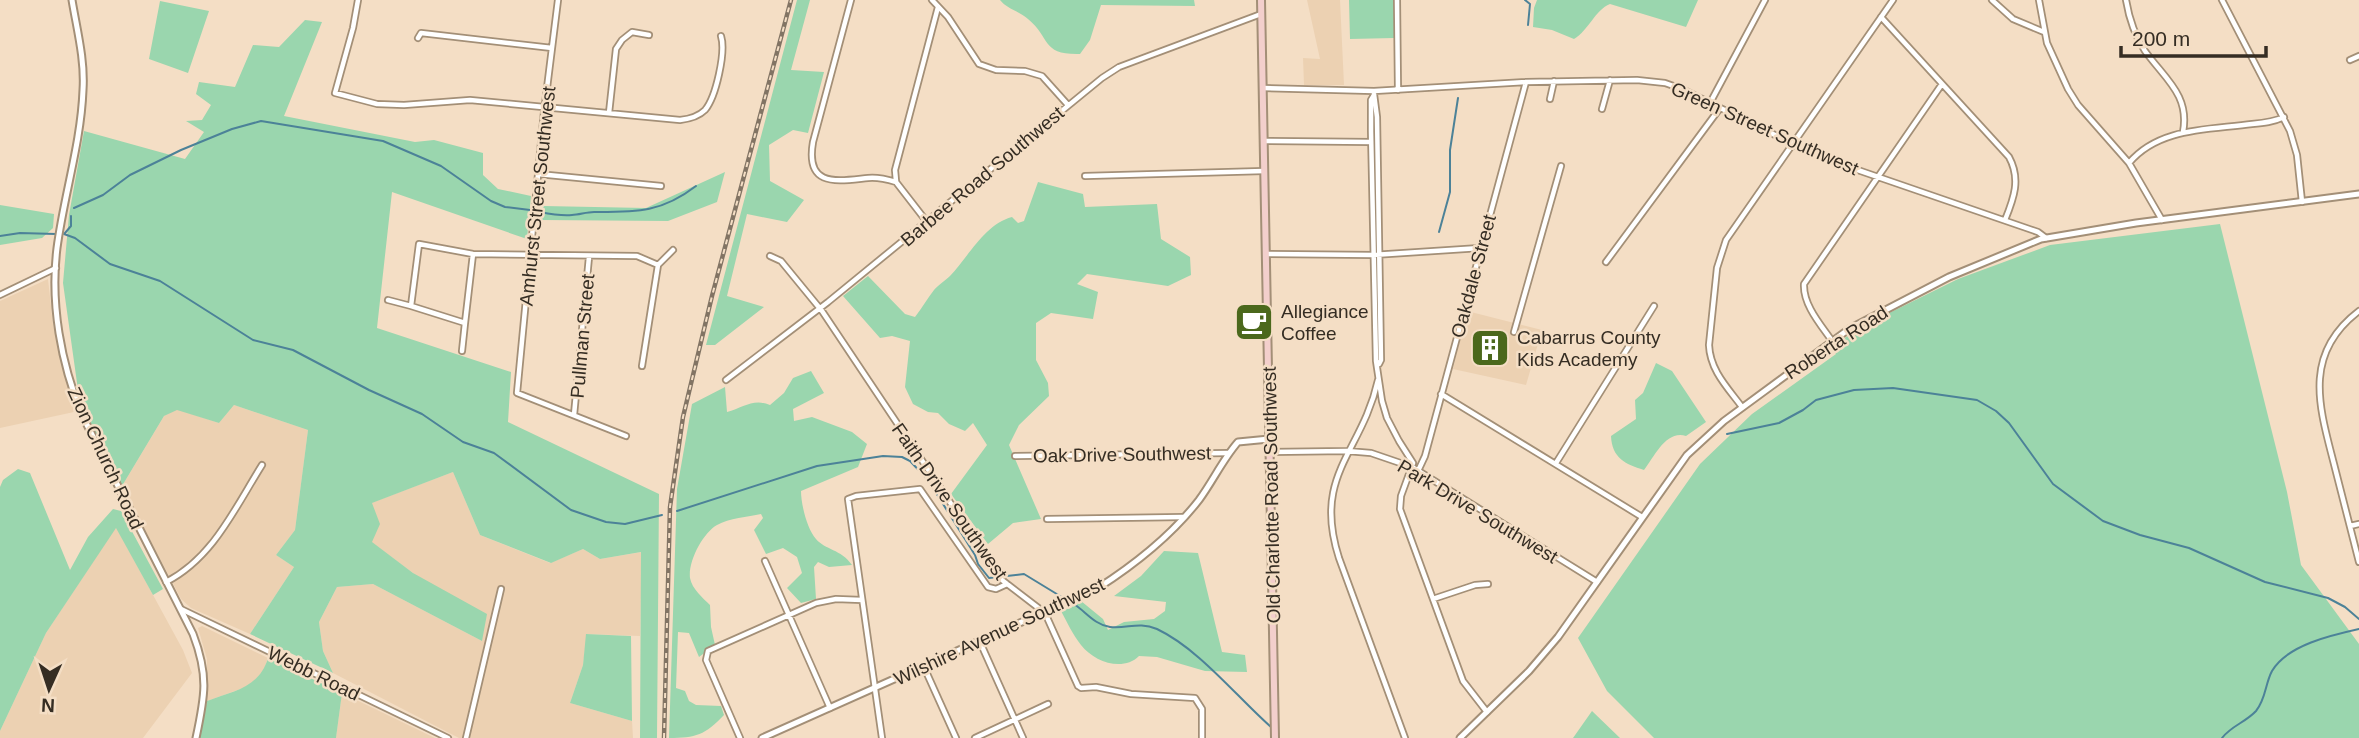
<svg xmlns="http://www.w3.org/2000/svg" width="2359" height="738" viewBox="0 0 2359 738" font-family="Arial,sans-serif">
<rect width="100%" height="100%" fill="#f4dec5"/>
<path fill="#ecd1b2" d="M1307 0H1340L1344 85H1304L1303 58 1320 59Z
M48 279 53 325 74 412 0 428V301Z
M1467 311 1542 330 1526 385 1453 369Z
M234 405 308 430 295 530 276 555 294 567 250 634 191 608 181 599 122 486 164 416 177 409 219 423Z
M453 472 480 535 550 563 583 549 600 559 642 552 640 636 587 634 583 665 570 703 632 721 633 738H459L333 673 323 651 319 622 337 587 373 584 482 641 413 573 371 542V503Z
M116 527 183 650 192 673 143 738H0V731L46 633Z
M202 626 268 658 263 672 249 686 207 701V659L198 628Z
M342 693 435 738H336Z"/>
<path fill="#9ad6ae" d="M797 0H810L791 70 824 72 808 133 793 130 769 145 770 181 804 200 787 222 747 214 727 296 764 307 715 345H706Z
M1000 0H1194L1195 6 1101 5 1090 40 1080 54C1041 55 1051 38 1028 19 1019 11 1007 9 1000 0Z
M1349 0H1394V38L1350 39Z
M1537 0H1698L1686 27 1610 4C1595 10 1589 30 1574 39L1552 30 1533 27 1534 8Z
M160 1 209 11 188 73 149 59Z
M305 20 322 22 284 116 415 142 434 140 483 153V175L498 189 531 196 527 239 392 192 377 328 511 372 508 422 659 494 657 738H640L641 552 600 559 583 549 551 563 480 535 453 472 372 503 380 524 372 542 413 573 487 614 482 641 373 584 337 587 319 622 323 651 333 673 250 634 294 567 276 555 295 530 308 430 234 405 219 423 177 410 164 416 122 486 90 422 78 390 63 283 69 215 84 131 185 159 204 132 186 121 202 120 211 105 196 94 199 82 235 87 253 45 279 47Z
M725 172 717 202 668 221 541 220 543 206 646 208Z
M1038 182 1083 194 1085 207 1157 204 1161 239 1190 257 1191 275 1168 286 1087 274 1077 284 1098 292 1093 319 1051 313 1036 323V360L1048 383 1049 396 1019 425 1009 445 1041 519 1013 523 988 544 951 494 987 445 973 423 965 431 949 424 938 413 928 412 913 404 905 387 910 341 892 336 880 338 843 296 868 276 905 314 915 317C922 308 927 299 934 290 938 285 945 281 950 276 969 256 985 224 1012 217L1018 223 1024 221Z
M0 205 54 214 53 228 42 238 0 245Z
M2220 224 2287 492 2301 565 2359 644V738H1654L1607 691 1578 638 1700 464 1752 414 1836 354 1831 346 1873 321 1958 279 2050 245Z
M1656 363 1672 371 1706 422 1686 436C1666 430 1655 456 1644 470 1625 464 1612 458 1611 436L1636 419 1635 400 1643 393Z
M811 371 824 393 793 409 794 421 812 417 852 432 867 444 858 467 801 491C801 504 807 529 816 539 825 550 841 549 852 565L829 567 818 562 814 567 816 599 801 603 787 588 802 573 797 557 783 548 766 554 754 530 763 518 761 514C748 517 729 518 717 525 703 533 688 561 690 578 692 589 703 598 710 605L711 627 715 645 699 657 689 633 678 632 676 688 685 691 689 701 696 705 721 706 724 715C705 735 696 738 669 738L677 489 692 404 725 387 727 412C743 408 753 398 770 405L784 393 793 378Z
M18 469 30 473 70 570 88 537 113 509 121 511 163 589 153 595 116 528 46 633 0 731V487L3 480Z
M1164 551 1198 553 1222 652 1245 655 1247 672 1205 671 1157 657 1139 656C1123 672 1094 662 1081 645 1073 635 1067 622 1061 611L1081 601 1103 619 1108 630 1124 622 1154 619 1165 611 1166 602 1114 596 1141 576Z
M586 634 631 636 632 721 570 703 583 665Z
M268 658 342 693 336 738H199L207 701C234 691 259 688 268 658Z
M1592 711 1620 738H1573Z"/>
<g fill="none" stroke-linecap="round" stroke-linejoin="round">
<path stroke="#4c8298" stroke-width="2" d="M1525 0 1530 4 1528 25
M74 208 103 195 130 175 181 150 232 129 261 121 383 141 441 166 491 201 505 207 530 210
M540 212C550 214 562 216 572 215 579 215 586 212 594 212 636 212 661 213 696 186
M1439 232 1450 192V150L1458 98
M65 233 71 226V216
M64 234 75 238 110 264 160 281 253 340 293 350 369 390 422 414 463 442 494 453 571 510 606 522 625 524 662 515
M0 236 20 233 56 234
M1727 434 1779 423 1803 410 1816 400 1854 390 1893 388 1977 400 1996 411 2009 423 2053 484 2103 521 2140 535 2189 548 2265 582 2328 598 2345 607 2359 619
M677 511 817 466 883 456 902 457 910 461 928 480 975 555 978 564 989 578 1024 574 1065 599
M1074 604C1086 612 1095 625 1110 627 1128 629 1138 621 1157 629 1199 649 1236 696 1271 727
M2222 738C2231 726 2246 722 2256 711 2266 699 2265 684 2272 671 2287 645 2332 635 2359 629"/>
<g stroke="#a38f77" stroke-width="8">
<path id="minor" d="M358 0 353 28 335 93 377 104 404 105 470 100 680 120C689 119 698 117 705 110 716 97 726 52 721 36
M558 0 544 112 517 393 626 436
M851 0 813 142C805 188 837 181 868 178 877 177 886 179 896 182L927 222
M932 0 948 17 979 64 996 70 1025 71 1042 76 1068 105
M1397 0 1398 90
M1992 0 2013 19 2044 32
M2039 0 2047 43 2068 89 2078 105 2129 163 2162 220
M2126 0C2129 18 2135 36 2145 51 2165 79 2190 95 2183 132
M2222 0 2290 131 2297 155 2302 202
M1881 17 2009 157C2021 179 2014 198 2005 220
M418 38 421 33 552 48
M2350 60 2359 56
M1263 88 1374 91 1526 82 1637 80 1665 83 1682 89 1801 148 1849 167 2038 232 2046 238
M1374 94 1377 117 1381 360 1379 364
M1374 95 1371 100V131L1376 361 1382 401 1387 418 1399 441 1413 463 1401 496 1400 509 1463 681 1487 712
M1550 99 1554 81
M1710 103 1765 0
M1602 109 1610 80
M609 113 616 49 622 40 632 32 649 35
M1264 141 1371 142
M2129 163C2159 127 2210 130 2252 124 2263 123 2274 122 2284 117
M538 174 661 186
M1085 176 1264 171
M896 181 895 170 938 7
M473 254 465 323 411 306 419 244 473 254 637 256 658 265 673 250
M1266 254 1373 255 1480 248
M770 256 781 261 822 311 1002 580 1045 613 1078 686 1081 688 1096 687 1131 694 1195 698 1202 709V738
M1606 262 1720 108
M0 295 56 268
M388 300 411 306
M2359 311C2301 355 2320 409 2335 468 2343 499 2351 531 2359 562
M1514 332 1561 166
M1832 341C1821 325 1803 305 1804 284L1942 84
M462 351 465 323
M642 366 658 265
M726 380 828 302 1102 78 1119 67 1261 14
M1378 380C1362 453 1312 474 1339 558L1405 738
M1441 394 1642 517
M1742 407C1727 387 1710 370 1709 345L1717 268 1726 240 1893 0
M574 415 589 257
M1270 452 1347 451 1371 453 1412 467 1597 582
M1015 456 1228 453
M1556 463 1654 306
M1418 471 1425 456 1526 82
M1047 519 1183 517
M2350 526 2359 524
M765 561 830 708
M166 582C213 558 235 508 262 465
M1433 599 1475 585 1488 584
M181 609 448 738
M980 642 1023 738
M924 667 956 738
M466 738 501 589
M740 738 706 660 708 651 816 603 836 599 862 600
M882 738 848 499 856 496 920 489 988 587 996 589 1007 584
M975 738 1048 704"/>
</g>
<g stroke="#a38f77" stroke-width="9">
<path id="tertiary" d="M72 0C77 30 85 60 83 90 81 143 64 195 57 248 50 304 61 363 82 415L193 634C209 676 205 696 196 738
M762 738 1098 588C1137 563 1171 536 1199 500 1213 481 1223 459 1238 442L1269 439
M1460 738 1529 671 1558 637 1687 455 1724 421 1849 329 1949 277 2041 239 2136 223 2359 194"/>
</g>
<g stroke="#a38f77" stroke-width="10">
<path id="secondary" d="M1261 0 1275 738"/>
</g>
<use href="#minor" stroke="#fff" stroke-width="4.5"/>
<use href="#tertiary" stroke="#fff" stroke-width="5"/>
<use href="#secondary" stroke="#f3cfcc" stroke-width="6"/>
<g stroke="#827464" stroke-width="4.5">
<path id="rail" d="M664 738 670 507 683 417 712 296 791 0"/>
</g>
<use href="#rail" stroke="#f4dec5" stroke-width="2" stroke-dasharray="5" stroke-linecap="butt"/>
</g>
<defs>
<g id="cafe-square" transform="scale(2.0125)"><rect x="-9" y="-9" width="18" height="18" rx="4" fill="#4b681c" stroke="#f4dec5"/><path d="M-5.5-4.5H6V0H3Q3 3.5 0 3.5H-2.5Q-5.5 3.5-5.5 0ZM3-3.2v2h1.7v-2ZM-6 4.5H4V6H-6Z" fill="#fff"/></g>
<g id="building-square" transform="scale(2.0125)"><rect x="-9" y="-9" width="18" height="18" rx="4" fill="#4b681c" stroke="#f4dec5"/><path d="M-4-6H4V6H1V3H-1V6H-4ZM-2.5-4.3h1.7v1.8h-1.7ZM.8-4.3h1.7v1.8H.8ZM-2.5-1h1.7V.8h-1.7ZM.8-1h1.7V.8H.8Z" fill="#fff"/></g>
</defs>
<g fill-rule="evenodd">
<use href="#cafe-square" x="1254" y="322"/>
<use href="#building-square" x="1490" y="348"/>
</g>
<g text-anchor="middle" stroke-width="5" stroke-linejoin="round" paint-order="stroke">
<g font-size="19" fill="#352d23" stroke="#f4dec5">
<text transform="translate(1765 128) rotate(24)" y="7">Green Street Southwest</text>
<text transform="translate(982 176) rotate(-40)" y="7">Barbee Road Southwest</text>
<text transform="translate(537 196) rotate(-84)" y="7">Amhurst Street Southwest</text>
<text transform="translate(1473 276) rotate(-75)" y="7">Oakdale Street</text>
<text transform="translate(582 336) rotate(-85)" y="7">Pullman Street</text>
<text transform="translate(1836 342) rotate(-33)" y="7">Roberta Road</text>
<text transform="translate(1122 454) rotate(-1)" y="7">Oak Drive Southwest</text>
<text transform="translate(106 458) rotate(65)" y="7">Zion Church Road</text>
<text transform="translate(1271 495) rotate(-91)" y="7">Old Charlotte Road Southwest</text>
<text transform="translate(950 501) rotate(55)" y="7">Faith Drive Southwest</text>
<text transform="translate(1478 511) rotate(31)" y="7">Park Drive Southwest</text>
<text transform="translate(999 631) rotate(-25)" y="7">Wilshire Avenue Southwest</text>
<text transform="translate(314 673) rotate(26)" y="7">Webb Road</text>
</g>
<g font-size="19" fill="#352d23" stroke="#f4dec5" text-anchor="start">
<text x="1281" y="318">Allegiance<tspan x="1281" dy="22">Coffee</tspan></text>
<text x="1517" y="344">Cabarrus County<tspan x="1517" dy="22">Kids Academy</tspan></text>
</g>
</g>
<g transform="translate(49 689) rotate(183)" stroke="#f4dec5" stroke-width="5" paint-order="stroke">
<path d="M0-5L12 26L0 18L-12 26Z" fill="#352d23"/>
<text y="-10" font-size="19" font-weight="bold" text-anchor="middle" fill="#352d23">N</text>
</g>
<path d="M2121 46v10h145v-10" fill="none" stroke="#352d23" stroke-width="3.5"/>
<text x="2132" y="46" font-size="21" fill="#352d23" stroke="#f4dec5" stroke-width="5" paint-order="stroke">200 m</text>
</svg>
